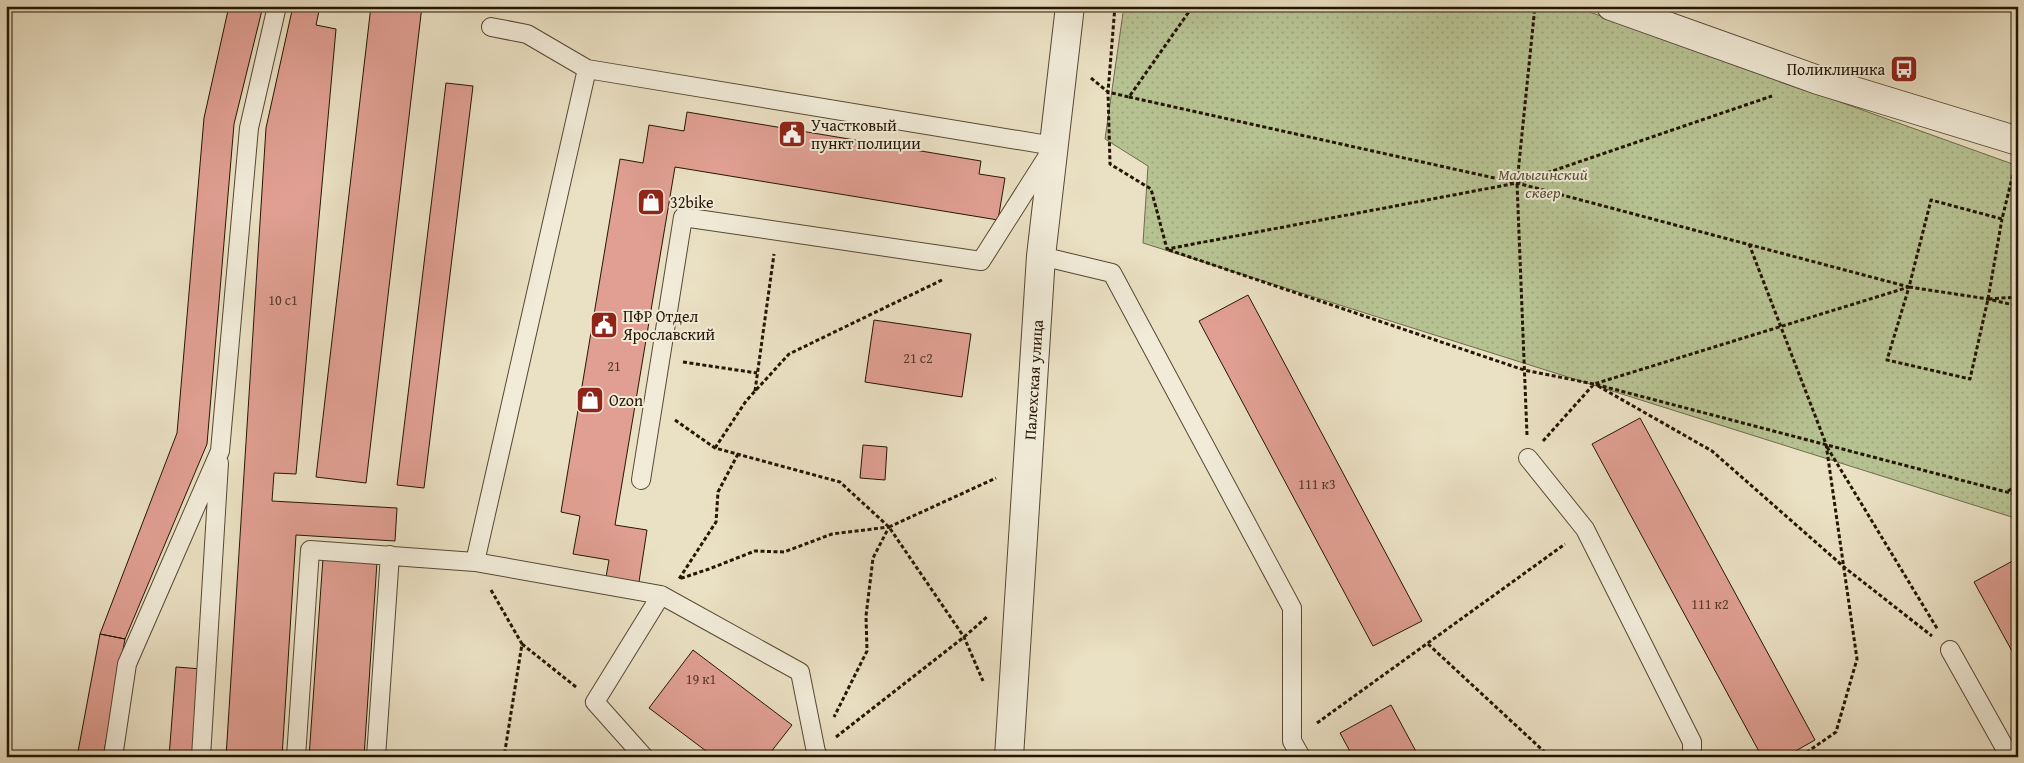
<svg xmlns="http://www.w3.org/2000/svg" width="2024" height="763" viewBox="0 0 2024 763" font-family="'Gentium Book Plus',serif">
<defs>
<pattern id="grass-dots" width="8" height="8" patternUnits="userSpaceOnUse" patternTransform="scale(1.25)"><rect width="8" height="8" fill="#b7c293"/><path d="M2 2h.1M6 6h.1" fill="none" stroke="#9da67d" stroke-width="1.8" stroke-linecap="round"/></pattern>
</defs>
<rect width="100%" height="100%" fill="#eae0c3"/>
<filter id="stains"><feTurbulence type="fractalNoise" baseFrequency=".004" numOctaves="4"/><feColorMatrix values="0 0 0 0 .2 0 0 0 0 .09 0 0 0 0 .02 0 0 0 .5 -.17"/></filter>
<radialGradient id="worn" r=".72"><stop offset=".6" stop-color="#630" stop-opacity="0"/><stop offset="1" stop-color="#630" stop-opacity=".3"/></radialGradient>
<path fill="url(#grass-dots)" stroke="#6e6c4b" d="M1124 6H1573L2018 166V519L1143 243 1148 166 1105 139Z"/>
<path fill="#e09f92" stroke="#251503" d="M229 6H263L234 124 207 444 125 639 100 634 177 433 204 118Z
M293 6H320L316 25 336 29 296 474 274 473 272 501 397 508 395 541 296 535 282 757H226L266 128Z
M371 6H422L366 483 316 477Z
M446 83 473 86 424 488 397 485Z
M687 112 981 161 979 174 1005 178 998 220 675 167 615 525 647 530 639 582 606 577 609 560 573 554 580 516 561 512 620 159 643 163 649 125 684 131Z
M1248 295 1422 621 1373 646 1199 321Z
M874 320 971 334 962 397 865 382Z
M1640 418 1815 740 1785 757H1762L1592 444Z
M863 445 887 447 885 480 860 478Z
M323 558 377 562 364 757H309Z
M2018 558V662L1974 582Z
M100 634 125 639 103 757H77Z
M693 650 792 725 767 757H714L649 708Z
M176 667 202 669 194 757H169Z
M1391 705 1419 757H1353L1340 733Z"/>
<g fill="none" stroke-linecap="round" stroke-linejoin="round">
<g stroke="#564833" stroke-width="20">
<path id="lane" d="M491 27 527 34 587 69 1054 146 981 261 683 217 641 480
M587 69 475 562 661 595 800 672 816 752 819 757
M1041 256 1112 273 1292 608V741L1301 757
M1528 458 1585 529 1692 742V757
M1950 650 2010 757
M113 757 127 664 220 451 249 128 277 6
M201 757 219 463
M296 757 310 550 475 562
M376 757 390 555
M644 757 595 702 661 595"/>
</g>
<g stroke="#564833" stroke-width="30">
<g id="street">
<path d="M1611 6 1818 80 2018 141"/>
<path id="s1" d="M1009 757 1041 256 1070 6"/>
</g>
</g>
<path stroke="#251503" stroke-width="3" stroke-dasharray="4 2.5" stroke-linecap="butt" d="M1115 6 1108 92 1110 164 1151 189 1167 249 1517 183 1772 96
M1091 78 1108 92 1129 97 1193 6
M1129 97 1517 183 1909 287 1931 200 2002 219 2014 170
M1749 244 1826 444 1857 659 1836 732 1800 757
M1169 250 1524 370 1594 384 2018 495
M1909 287 1988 299 2018 306
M1988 299 2002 219
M683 362 757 373
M1598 386 1712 451 1844 567 1932 636
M755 391 774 254
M675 420 715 448 840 482 889 527 964 637 983 681
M1527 435 1517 183 1535 6
M1543 441 1594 384 1909 287 1887 360 1970 379 1988 299 2018 297
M1827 447 1938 630
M715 448 746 401 789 354 942 280
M738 454 718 492 716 522 679 579 709 569 755 551 784 552 832 534 889 527 873 558 866 616 867 651 834 717
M2008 491 2018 485
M889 527 996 478
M491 590 522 644 504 757
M522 644 576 687
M1428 644 1550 757
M1317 723 1565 544
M836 737 964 637 988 616"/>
<use href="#lane" stroke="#f1ebd8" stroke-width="18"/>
<use href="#street" stroke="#f1ebd8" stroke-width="28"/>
</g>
<defs>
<g id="bus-square" transform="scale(1.4375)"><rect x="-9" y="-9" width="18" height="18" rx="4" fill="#8f2418" stroke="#f1ebd8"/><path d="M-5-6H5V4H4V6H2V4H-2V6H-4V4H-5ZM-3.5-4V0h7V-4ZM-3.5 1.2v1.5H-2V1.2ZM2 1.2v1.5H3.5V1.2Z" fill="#fff"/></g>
<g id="civic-square" transform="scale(1.4375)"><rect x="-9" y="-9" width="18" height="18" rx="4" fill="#8f2418" stroke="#f1ebd8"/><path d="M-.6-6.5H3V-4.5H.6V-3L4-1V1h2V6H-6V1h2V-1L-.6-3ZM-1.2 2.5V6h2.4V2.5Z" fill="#fff"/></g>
<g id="shop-square" transform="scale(1.4375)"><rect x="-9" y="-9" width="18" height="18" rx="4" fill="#8f2418" stroke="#f1ebd8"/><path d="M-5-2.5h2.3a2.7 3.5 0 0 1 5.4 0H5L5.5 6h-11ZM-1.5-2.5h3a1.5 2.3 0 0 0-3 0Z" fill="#fff"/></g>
</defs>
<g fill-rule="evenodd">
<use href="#bus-square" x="1904" y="69"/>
<use href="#civic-square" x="792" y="134"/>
<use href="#shop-square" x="651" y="202"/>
<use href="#civic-square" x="604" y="325"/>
<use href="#shop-square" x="590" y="400"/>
</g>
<g text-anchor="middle" stroke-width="4" stroke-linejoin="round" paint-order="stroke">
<g font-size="14" fill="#543827">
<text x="283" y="305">10 с1</text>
<text x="918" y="363">21 с2</text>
<text x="614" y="371">21</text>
<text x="1317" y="489">111 к3</text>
<text x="1710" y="609">111 к2</text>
<text x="701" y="684">19 к1</text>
</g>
<g font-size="16" fill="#251503" stroke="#f1ebd8" text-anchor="start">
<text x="1885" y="75" text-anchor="end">Поликлиника</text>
<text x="811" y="131">Участковый<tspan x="811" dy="18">пункт полиции</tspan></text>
<text x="670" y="208">32bike</text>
<text x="623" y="322">ПФР Отдел<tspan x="623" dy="18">Ярославский</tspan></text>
<text x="609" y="406">Ozon</text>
</g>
<g font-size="16" font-style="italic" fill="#585235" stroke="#f1ebd8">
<text x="1543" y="180">Малыгинский<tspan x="1543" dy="18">сквер</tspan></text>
</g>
<g font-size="16" fill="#251503" stroke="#f1ebd8">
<text dy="6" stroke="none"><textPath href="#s1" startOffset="378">Палехская улица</textPath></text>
</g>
</g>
<rect width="2024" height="763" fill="none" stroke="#eae0c3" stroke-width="25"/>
<rect x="8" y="8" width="2009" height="748" fill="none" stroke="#251503" stroke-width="2.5"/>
<rect x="12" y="12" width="1999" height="738" fill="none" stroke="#251503"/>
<rect width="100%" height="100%" filter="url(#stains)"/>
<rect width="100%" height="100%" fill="url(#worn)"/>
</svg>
